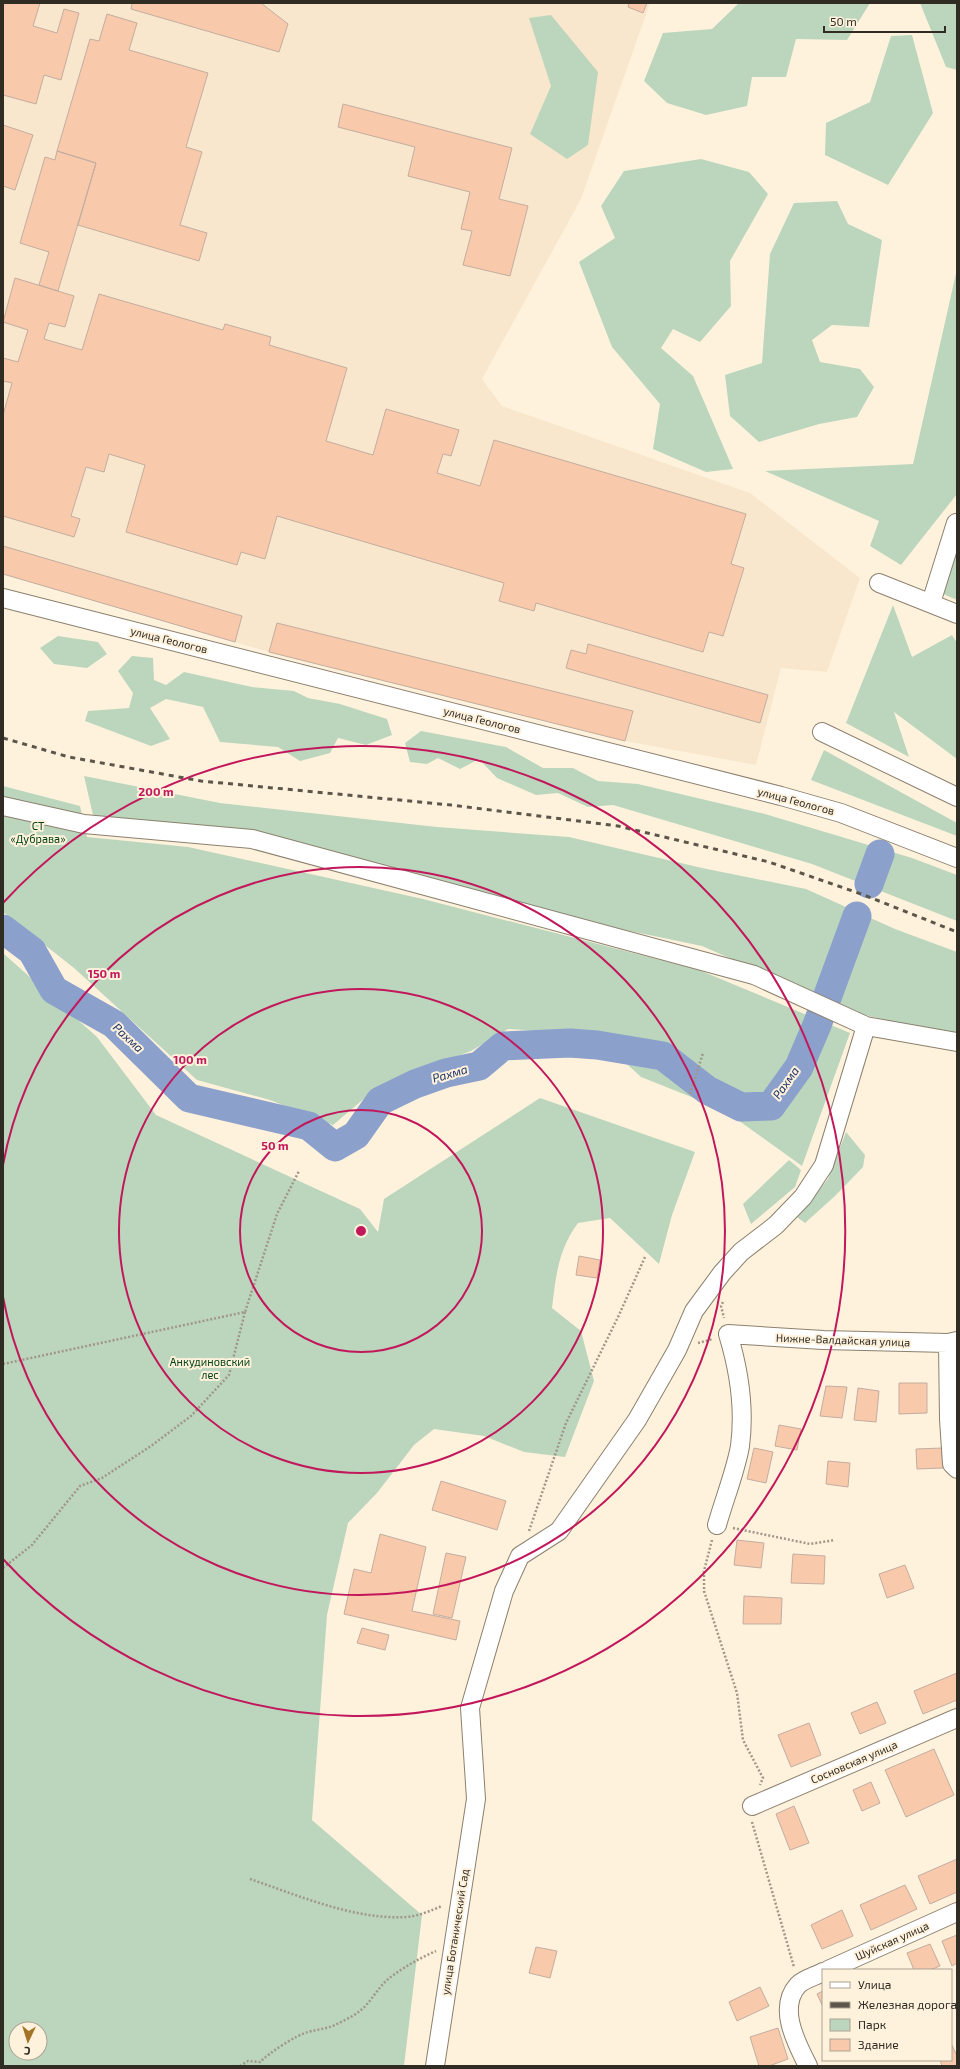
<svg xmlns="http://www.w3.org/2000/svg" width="960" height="2069" viewBox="0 0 960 2069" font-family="'Exo 2',sans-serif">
<rect width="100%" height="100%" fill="#fff2dd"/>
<path fill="#f8e7cc" d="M3 3H650L581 199 482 379 502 406 750 493 860 578 827 672 781 668 756 765 625 741 269 652 3 574Z"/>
<path fill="#bbd6bd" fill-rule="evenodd" d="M739 3H870L847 40 796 39 786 77H752L747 106 706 115 667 103 644 81 663 33 712 29Z
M920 3H957V70L946 67Z
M551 15 598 72 588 145 567 159 530 134 551 86 529 18Z
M912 35 933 113 888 185 825 155 826 123 870 102 891 36Z
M701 159 749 172 768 194 730 261 731 306 700 342 673 329 661 348 693 376 733 469 706 472 653 449 660 404 612 347 579 262 615 238 601 206 624 171Z
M837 201 848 224 882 240 869 327 832 325 812 340 820 362 860 369 874 387 857 417 819 424 759 442 730 416 725 375 762 363 770 254 794 203Z
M957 269V494L901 565 870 546 879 521 765 471 913 464Z
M957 549V600L941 593Z
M893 605 912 657 952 635 957 643V759L894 712 909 757 846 723Z
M58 636 98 642 107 654 87 668 54 664 40 648Z
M132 656 153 658 154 680 166 685 184 672 252 687 294 691 308 698 340 704 387 719 392 735 366 745 338 738 330 753 300 761 278 747 220 742 203 707 166 699 150 708 170 739 151 746 85 721 88 711 129 708 133 693 118 671Z
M421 731 506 747 543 768H573L598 781 638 784 765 814 912 858 957 875V921L812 864 613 805 588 807 558 793 536 795 497 778 479 759 460 769 438 758 427 764 410 762 405 743Z
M824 750 957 823V836L811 780Z
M84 776 220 803 437 827 569 837 702 868 806 889 895 929 957 952V1036L865 1015 811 994 702 946 625 930 433 882 260 835 93 815Z
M3 786 80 806 87 837 188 847 423 899 699 970 850 1033 802 1166 724 1110 641 1077 594 1034 508 1029 471 1051 379 1086 333 1125 270 1100 197 1080 74 968 3 912Z
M3 953 97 1037 156 1115 360 1209 378 1232 384 1199 540 1098 695 1152 672 1215 659 1264 610 1218 578 1223C558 1250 556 1276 552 1308L581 1331 594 1381 565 1457 524 1452 484 1436 434 1429 414 1445 377 1493 348 1523 327 1615 312 1820 422 1915 404 2066H3ZM16 2029H40V2053H16Z
M846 1132 865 1155 863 1167 835 1196 805 1223 797 1217 828 1179Z
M789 1160 801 1170 795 1187 751 1224 743 1204Z"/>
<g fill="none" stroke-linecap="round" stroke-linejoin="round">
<path stroke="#8ba0cb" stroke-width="29" d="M869 884 880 854
M3 929 32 951 54 990 114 1024 189 1098 309 1126 335 1147 356 1135 380 1101 415 1084 446 1073 479 1066 503 1046 570 1043 597 1045 663 1056 707 1090 741 1107 771 1106 799 1067 817 1025 857 916"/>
</g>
<path fill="#f9c9ab" stroke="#c2ada0" d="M3 3H40L33 26 57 33 64 9 79 13 61 80 44 75 36 104 3 95Z
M132 3H261L288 24 279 52 131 9Z
M629 3H647L643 13 628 7Z
M107 14 137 23 129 50 208 73 186 147 202 152 180 225 207 233 199 261 78 225 96 163 57 151 90 39 99 41Z
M343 104 512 148 499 199 528 206 510 276 463 265 472 231 461 229 470 192 408 176 415 147 338 127Z
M3 125 33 135 15 190 3 186Z
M57 151 96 163 58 291 39 285 49 252 20 243 45 157 55 160Z
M15 278 74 296 65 327 49 323 44 339 82 350 99 294 223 330 225 324 271 337 269 345 347 368 326 441 373 455 386 409 459 430 451 456 443 454 437 473 480 486 494 440 746 514 731 564 744 568 723 636 709 632 703 652 536 603 534 611 499 601 504 583 277 516 265 559 241 552 237 565 126 532 145 465 109 454 104 472 86 467 71 516 80 519 74 537 3 516V415L12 383 3 381V358L18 362 28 330 3 322Z
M3 546 242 616 235 642 3 574Z
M277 623 633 711 625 741 269 652Z
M588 644 768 695 760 723 566 668 571 650 586 654Z
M579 1256 600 1260 597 1278 576 1275Z
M899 1383H927V1413L899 1414Z
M826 1386 847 1387 842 1418 820 1416Z
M858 1388 879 1391 876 1422 854 1420Z
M779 1425 801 1429 797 1450 775 1446Z
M754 1448 773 1452 766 1483 747 1479Z
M942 1448 943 1468 917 1469 916 1449Z
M828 1461 850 1463 848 1487 826 1484Z
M441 1481 506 1501 497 1530 432 1510Z
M380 1534 426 1547 412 1611 460 1621 456 1640 344 1614 354 1569 371 1573Z
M737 1540 764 1543 761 1568 734 1565Z
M446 1553 466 1557 452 1618 433 1614Z
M793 1554 825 1556 824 1584 791 1583Z
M905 1565 914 1588 887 1598 879 1574Z
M744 1596 782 1598 781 1624H743Z
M362 1628 389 1635 385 1650 357 1643Z
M957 1673V1700L923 1714 914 1691Z
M877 1702 886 1723 860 1734 851 1713Z
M809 1723 821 1755 791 1767 778 1735Z
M934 1749 954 1795 906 1817 885 1770Z
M871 1782 880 1803 862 1811 853 1790Z
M794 1806 809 1843 790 1850 776 1814Z
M957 1859V1892L930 1904 918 1876Z
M905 1885 917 1909 871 1930 860 1905Z
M842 1910 853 1936 822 1949 811 1925Z
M957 1935V1963L952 1966 942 1941Z
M930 1944 940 1966 930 1970H914L907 1953Z
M536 1947 557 1951 550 1978 529 1973Z
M760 1987 769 2006 737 2021 729 2002Z
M823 1991V2007L817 1994Z
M778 2028 788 2059 769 2066H759L750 2037Z
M952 2045 957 2056V2066H942L940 2060H951Z"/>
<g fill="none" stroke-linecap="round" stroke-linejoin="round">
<g stroke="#8c806e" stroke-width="20">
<path id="minor" d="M879 583 957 614
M3 598 781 796 841 813 957 858
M931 603 956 523
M822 732 957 797
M3 806 84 824 252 839 754 975 866 1026 957 1042
M948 1343 949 1419 952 1464 957 1469
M717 1525C724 1500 736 1470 740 1446 745 1408 739 1370 728 1334L823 1340 948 1343 957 1341
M752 1806 957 1718
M828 1970 957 1912
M435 2066 476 1799 470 1708 504 1591 520 1556 559 1531 637 1420 677 1350 694 1311 722 1273 741 1252 776 1225 803 1197 824 1165 866 1026
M808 2066C797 2044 777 2008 798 1985 804 1979 816 1976 823 1972"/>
</g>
<path stroke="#a09788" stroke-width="2.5" stroke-dasharray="2 2" stroke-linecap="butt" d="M690 1094 703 1053
M723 1302 721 1306 724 1318
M698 1343 713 1339
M3 1364 245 1312 277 1214 299 1171
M733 1528 810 1544 835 1540
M529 1531 566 1423 619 1315 645 1257
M712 1540 704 1571V1591L737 1693 743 1740 763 1778 760 1785
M3 1568 32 1545 80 1486 102 1478 151 1446 191 1416 229 1375 245 1312
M752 1822 794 1967
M250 1879C300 1896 354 1920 407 1917 419 1916 432 1910 442 1906
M240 2066 248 2061 260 2062C269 2053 296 2035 308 2032 319 2029 327 2029 337 2024 345 2020 354 2016 361 2010 371 2002 377 1989 387 1980 402 1968 418 1959 436 1951"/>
<use href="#minor" stroke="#fff" stroke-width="18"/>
<path stroke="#5c554a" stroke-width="3" stroke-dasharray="5 5" stroke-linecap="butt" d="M3 738 69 757 201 781 451 805 618 826 769 862 864 895 957 932"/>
</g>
<g fill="none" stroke="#c2185b" stroke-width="2">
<circle cx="361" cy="1231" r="121"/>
<circle cx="361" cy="1231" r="242"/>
<path d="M3 1165A364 364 0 1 1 3 1297"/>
<path d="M3 903A485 485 0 1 1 3 1559"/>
</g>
<g text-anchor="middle" stroke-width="4" stroke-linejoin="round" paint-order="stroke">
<g font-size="11" fill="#302b23" stroke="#fff2dd">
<text transform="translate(169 640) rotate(14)" y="4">улица Геологов</text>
<text transform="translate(482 720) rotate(14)" y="4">улица Геологов</text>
<text transform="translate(796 801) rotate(15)" y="4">улица Геологов</text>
<text transform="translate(843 1340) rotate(2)" y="4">Нижне-Валдайская улица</text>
<text transform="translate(854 1762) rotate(-23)" y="4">Сосновская улица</text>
<text transform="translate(455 1932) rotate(-81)" y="4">улица Ботанический Сад</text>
<text transform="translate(892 1941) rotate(-24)" y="4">Шуйская улица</text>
</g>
<g font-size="11" fill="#004213" stroke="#fff2dd">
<text x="38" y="830">СТ<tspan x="38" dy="13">«Дубрава»</tspan></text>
<text x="210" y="1366">Анкудиновский<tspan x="210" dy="13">лес</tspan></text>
</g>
<g font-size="12" font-style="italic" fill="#193065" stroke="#fff2dd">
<text transform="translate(128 1038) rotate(43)" y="4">Рахма</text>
<text transform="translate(450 1074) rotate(-16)" y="4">Рахма</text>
<text transform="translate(786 1083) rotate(-55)" y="4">Рахма</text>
</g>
</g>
<circle cx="361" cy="1231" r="6" fill="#c2185b" stroke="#fff2dd" stroke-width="2"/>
<g font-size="12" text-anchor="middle" font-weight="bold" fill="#c2185b" stroke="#fff2dd" stroke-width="4" stroke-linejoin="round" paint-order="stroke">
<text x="156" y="796">200 m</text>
<text x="104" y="978">150 m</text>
<text x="190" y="1064">100 m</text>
<text x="275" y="1150">50 m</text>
</g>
<rect width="960" height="2069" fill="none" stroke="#302b23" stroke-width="8"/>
<rect x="822" y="1969" width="130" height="92" fill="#fff2dd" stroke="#aca293"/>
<rect x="830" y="1982" width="20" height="6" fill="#ffffff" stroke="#aca293"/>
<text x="858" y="1989" font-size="12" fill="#302b23">Улица</text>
<rect x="830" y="2002" width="20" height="6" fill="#5c554a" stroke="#aca293"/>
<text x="858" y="2009" font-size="12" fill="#302b23">Железная дорога</text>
<rect x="830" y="2019" width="20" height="12" fill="#bbd6bd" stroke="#aca293"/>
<text x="858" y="2029" font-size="12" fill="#302b23">Парк</text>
<rect x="830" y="2039" width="20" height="12" fill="#f9c9ab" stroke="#aca293"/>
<text x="858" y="2049" font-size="12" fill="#302b23">Здание</text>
<g transform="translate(28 2041) rotate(184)"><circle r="19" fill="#fff2dd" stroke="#aca293"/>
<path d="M0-3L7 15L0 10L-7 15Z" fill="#a37427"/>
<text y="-6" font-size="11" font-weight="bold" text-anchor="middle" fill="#302b23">С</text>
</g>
<path d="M824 26v6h121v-6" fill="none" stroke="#302b23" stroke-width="2"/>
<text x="830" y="26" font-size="12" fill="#302b23" stroke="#fff2dd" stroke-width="3" paint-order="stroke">50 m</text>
</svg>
